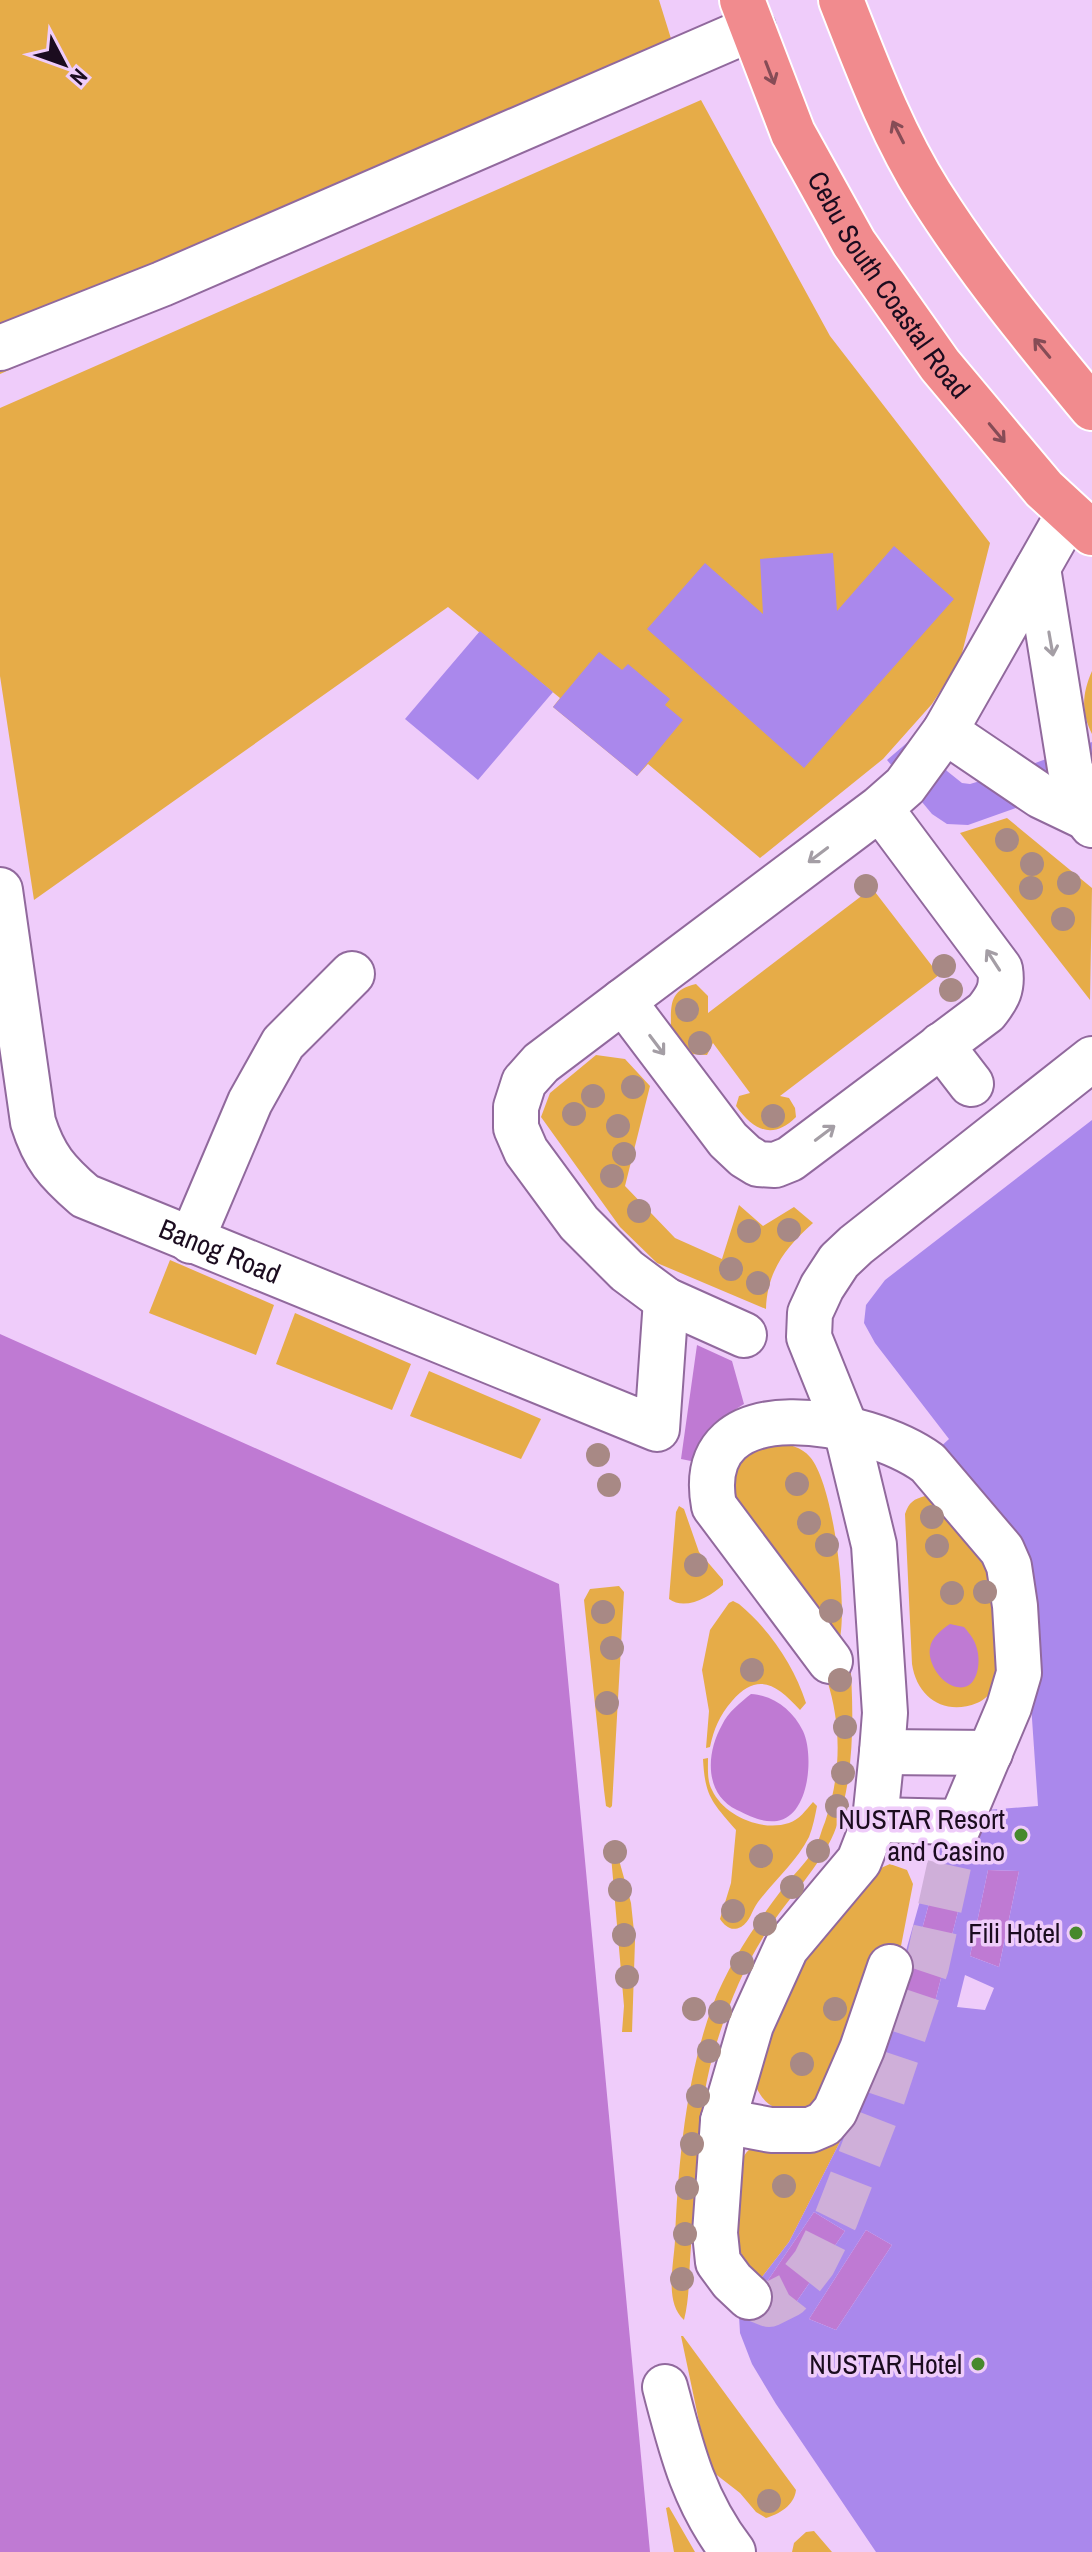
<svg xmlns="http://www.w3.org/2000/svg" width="1092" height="2552" viewBox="0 0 1092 2552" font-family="'Archivo Narrow',sans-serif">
<rect width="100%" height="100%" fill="#efccfa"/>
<path fill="#e6ac48" d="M0 0H659L682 74 0 374Z
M701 100 830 336 990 543 960 661 932 704 883 759 760 858 648 764 637 776 553 707 560 698 448 607 34 900 0 676V408Z
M1092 671V734C1081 712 1082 694 1092 671Z
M1007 818 1092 888 1090 1000 960 833Z
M872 888 939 975 780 1096 789 1098 795 1108 796 1117C773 1140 754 1131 736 1106L739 1096 750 1093 713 1043 707 1055 692 1054 671 1031C671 1006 668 990 696 984L708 996V1013Z
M596 1055 625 1059 650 1086 625 1186 675 1238 722 1259 739 1205 763 1226 794 1207 813 1223C786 1247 767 1271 766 1309L657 1263 620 1227 541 1117 550 1093Z
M170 1260 274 1305 256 1355 149 1313Z
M295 1313 411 1364 392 1410 276 1364Z
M429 1371 541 1419 521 1459 410 1416Z
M776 1441C787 1444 802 1447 810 1457 834 1485 847 1602 840 1638L836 1637 730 1495 740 1455Z
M925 1496 937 1499 989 1569 1000 1601 997 1687C991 1692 985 1700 977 1703 945 1716 917 1698 912 1664L905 1514C909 1502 914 1499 925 1496Z
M679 1506 684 1509 699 1552 723 1580V1585C710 1597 685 1611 669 1599L676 1512Z
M619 1586 624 1592 612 1806 610 1808 606 1806 604 1790 584 1600 590 1589Z
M733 1601 739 1604C769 1629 794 1665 806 1703L800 1710C777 1685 758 1671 732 1701 719 1716 714 1729 710 1747L706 1748 709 1711 702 1670 710 1630 729 1603Z
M850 1659C854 1713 855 1782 834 1833 819 1868 790 1896 769 1928 743 1967 726 2010 713 2055 695 2120 696 2192 690 2260 689 2279 689 2301 684 2320 664 2302 674 2264 675 2240 678 2164 686 2078 712 2007 729 1963 755 1925 783 1888 793 1875 805 1864 814 1850 819 1842 821 1831 825 1822 841 1775 842 1727 827 1680Z
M708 1758C708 1769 707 1781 712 1790 724 1816 762 1832 789 1823 799 1820 806 1810 813 1802L817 1806C815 1816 813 1827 809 1837 797 1861 774 1881 758 1902 752 1910 750 1922 741 1927 731 1932 725 1926 720 1919L731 1883 736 1830C712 1802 705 1797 703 1759Z
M614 1842 631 1903 635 1941 632 2032H622L624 2006 610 1844Z
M890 1864 907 1870 913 1884 901 1946 893 1951 878 1948 829 2091 812 2110C784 2109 770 2115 756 2087 776 2013 792 1970 840 1909 854 1892 868 1872 890 1864Z
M842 2138 789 2242 762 2277C722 2249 737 2205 741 2163 743 2157 746 2151 752 2148 773 2138 816 2146 842 2138Z
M681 2336H683L796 2490C794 2506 779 2514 766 2518L756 2512 740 2493 709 2469Z
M669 2507 695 2552H674L666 2508Z
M814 2531 832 2552H792L794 2543 806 2532Z"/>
<path fill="#bf7ad3" d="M0 1334 559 1584 650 2552H0Z
M697 1345 732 1361 744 1404C721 1417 704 1437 691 1461L681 1459Z
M950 1624 964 1627C970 1634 975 1640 977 1649 981 1662 978 1691 957 1687 942 1685 927 1663 930 1648 931 1638 942 1629 950 1624Z
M751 1694C773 1695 793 1710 803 1731 814 1754 810 1816 777 1821 762 1823 750 1816 737 1810 704 1794 706 1753 722 1725 728 1712 741 1702 751 1694Z
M988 1870 1019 1871 999 1967 970 1956Z
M934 1885 964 1888 926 2037 895 2029Z
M814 2212 845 2231 786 2317 758 2295Z
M866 2230 892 2245 836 2330 809 2319Z"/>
<path fill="#aa88ec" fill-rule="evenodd" d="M894 546 954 599 804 768 647 629 705 563 763 614 760 559 833 553 837 611Z
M480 631 553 692 478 780 405 719Z
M599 652 622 670 628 664 670 699 665 705 683 720 637 776 553 707Z
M916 735 947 771 962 783 970 784 1011 772 1092 742V781L968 825 947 824 932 814 887 760Z
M1092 1120V2552H876L776 2404 752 2364 740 2333 739 2316 762 2277 789 2242 842 2138 879 2047 927 1876 944 1840 986 1810 1038 1806 1024 1602 937 1450 949 1439 875 1343 864 1323 866 1305 885 1280ZM988 1870 1019 1871 999 1967 970 1956ZM934 1885 964 1888 926 2037 895 2029ZM965 1975 994 1988 985 2010 957 2007ZM814 2212 845 2231 786 2317 758 2295ZM866 2230 892 2245 836 2330 809 2319Z"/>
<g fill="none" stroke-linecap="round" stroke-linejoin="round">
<path stroke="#cfafd9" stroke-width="44" stroke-dasharray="44 22" stroke-linecap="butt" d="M749 2297 769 2305 789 2295 814 2263 836 2219 883 2098 927 1966 957 1830"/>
<g stroke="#91699d" stroke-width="48">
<g id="minor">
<path d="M0 348 162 284 753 28"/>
<path d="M1038 568 1070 768 1087 818 1092 825"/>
<path d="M945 731 1041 796 1087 818"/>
<path d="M880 808 1000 969C1003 988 998 997 986 1012L790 1159 775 1165 758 1164 745 1156 728 1140 623 1001 880 808 905 786 945 731 1069 513"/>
<path id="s1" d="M0 890 33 1122C44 1157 57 1172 85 1196L657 1429 666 1300"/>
<path d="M623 1001 541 1063 524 1082 516 1107V1128L526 1151 579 1223 627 1271 666 1300 744 1335"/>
<path d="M941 1045 971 1084"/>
<path d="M191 1241 250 1102 283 1043 352 974"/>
<path d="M830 1661 714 1506C691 1383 869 1420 928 1463L1002 1550 1009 1566 1015 1606 1019 1673 1009 1707 957 1830"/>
<path d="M882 1752 990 1753"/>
<path d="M875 1820 960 1822"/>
<path d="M723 2121 771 2130H810L824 2124 835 2111 862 2049 890 1967"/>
<path d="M749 2297 732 2281 718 2262 715 2233 723 2121 751 2025 786 1948 859 1861 875 1820 882 1752 885 1713 874 1545 846 1429 809 1337 810 1313 822 1287 839 1261 856 1245 1092 1059"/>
<path d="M665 2387C681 2448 693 2500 733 2552"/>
</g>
</g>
<g stroke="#fff" stroke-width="48">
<g id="highway">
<path id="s2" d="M742 0 793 133 854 243 940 365 1044 489 1092 533"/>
<path d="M841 0C867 66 892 134 930 194 978 270 1035 339 1092 408"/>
</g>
</g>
<use href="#minor" stroke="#fff" stroke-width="44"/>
<use href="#highway" stroke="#f18b8e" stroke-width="44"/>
</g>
<g fill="#a88985">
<circle cx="1007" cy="840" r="12"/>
<circle cx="1032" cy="864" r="12"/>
<circle cx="1069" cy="883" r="12"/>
<circle cx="866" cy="886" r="12"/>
<circle cx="1031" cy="888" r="12"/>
<circle cx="1063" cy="919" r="12"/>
<circle cx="944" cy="966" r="12"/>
<circle cx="951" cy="990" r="12"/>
<circle cx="687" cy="1010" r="12"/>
<circle cx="700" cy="1043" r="12"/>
<circle cx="633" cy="1087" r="12"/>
<circle cx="593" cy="1096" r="12"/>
<circle cx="574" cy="1114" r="12"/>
<circle cx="773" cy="1116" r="12"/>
<circle cx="618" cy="1126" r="12"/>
<circle cx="624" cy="1154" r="12"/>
<circle cx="612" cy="1176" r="12"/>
<circle cx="639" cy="1211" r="12"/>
<circle cx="789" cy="1230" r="12"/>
<circle cx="749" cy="1231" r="12"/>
<circle cx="731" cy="1269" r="12"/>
<circle cx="758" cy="1283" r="12"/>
<circle cx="598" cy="1455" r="12"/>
<circle cx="797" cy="1484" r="12"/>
<circle cx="609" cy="1485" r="12"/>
<circle cx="932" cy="1517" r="12"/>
<circle cx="809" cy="1523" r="12"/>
<circle cx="827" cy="1545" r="12"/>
<circle cx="937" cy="1546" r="12"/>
<circle cx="696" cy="1565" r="12"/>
<circle cx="985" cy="1592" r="12"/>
<circle cx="952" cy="1593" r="12"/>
<circle cx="831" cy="1611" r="12"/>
<circle cx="603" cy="1612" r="12"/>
<circle cx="612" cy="1648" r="12"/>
<circle cx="752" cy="1670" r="12"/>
<circle cx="840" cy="1680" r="12"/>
<circle cx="607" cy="1703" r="12"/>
<circle cx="845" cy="1727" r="12"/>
<circle cx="843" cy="1773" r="12"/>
<circle cx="837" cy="1806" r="12"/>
<circle cx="818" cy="1851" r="12"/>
<circle cx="615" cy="1852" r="12"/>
<circle cx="761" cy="1856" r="12"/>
<circle cx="792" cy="1887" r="12"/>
<circle cx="620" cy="1890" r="12"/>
<circle cx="733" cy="1911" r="12"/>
<circle cx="765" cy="1924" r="12"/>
<circle cx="624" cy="1935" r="12"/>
<circle cx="742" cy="1963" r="12"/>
<circle cx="627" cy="1977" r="12"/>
<circle cx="694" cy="2009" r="12"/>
<circle cx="835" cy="2009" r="12"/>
<circle cx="720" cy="2012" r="12"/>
<circle cx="709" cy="2051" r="12"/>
<circle cx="802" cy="2064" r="12"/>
<circle cx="698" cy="2096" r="12"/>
<circle cx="692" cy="2144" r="12"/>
<circle cx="784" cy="2186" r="12"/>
<circle cx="687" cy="2188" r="12"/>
<circle cx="685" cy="2234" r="12"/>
<circle cx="682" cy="2279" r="12"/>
<circle cx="769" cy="2501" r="12"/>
</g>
<defs><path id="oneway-shaft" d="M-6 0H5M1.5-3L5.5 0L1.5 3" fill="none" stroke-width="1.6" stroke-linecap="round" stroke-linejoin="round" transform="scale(2)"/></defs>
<g stroke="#864c56">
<use href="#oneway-shaft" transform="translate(770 73) rotate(69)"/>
<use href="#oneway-shaft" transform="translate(898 132) rotate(-117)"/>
<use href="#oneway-shaft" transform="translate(1042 348) rotate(-130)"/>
<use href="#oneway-shaft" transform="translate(997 433) rotate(50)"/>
</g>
<g stroke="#a49ea5">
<use href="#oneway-shaft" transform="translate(1051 644) rotate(80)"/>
<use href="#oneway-shaft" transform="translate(818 855) rotate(143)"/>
<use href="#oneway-shaft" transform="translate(993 960) rotate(-123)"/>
<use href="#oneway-shaft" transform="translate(657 1045) rotate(53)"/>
<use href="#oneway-shaft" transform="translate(825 1133) rotate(-37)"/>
</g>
<g fill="#47892d" stroke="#efccfa" stroke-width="3">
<circle cx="1021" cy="1835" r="8"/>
<circle cx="1076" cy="1933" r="8"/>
<circle cx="978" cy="2364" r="8"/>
</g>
<g text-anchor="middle" stroke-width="7" stroke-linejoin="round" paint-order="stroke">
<g font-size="28" fill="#1b0c1f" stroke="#efccfa">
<text dy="10" stroke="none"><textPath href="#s2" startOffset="322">Cebu South Coastal Road</textPath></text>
<text dy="10" stroke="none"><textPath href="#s1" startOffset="472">Banog Road</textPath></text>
</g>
<g font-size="28" fill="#1b0c1f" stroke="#efccfa" text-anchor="end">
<text x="1005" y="1829">NUSTAR Resort<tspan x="1005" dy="32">and Casino</tspan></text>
<text x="1060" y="1943">Fili Hotel</text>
<text x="962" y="2374">NUSTAR Hotel</text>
</g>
</g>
<g transform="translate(64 64) rotate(131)" stroke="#efccfa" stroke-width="6" paint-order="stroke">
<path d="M0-6L14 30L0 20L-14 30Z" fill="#1b0c1f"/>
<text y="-12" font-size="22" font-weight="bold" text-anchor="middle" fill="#1b0c1f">N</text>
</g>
</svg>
